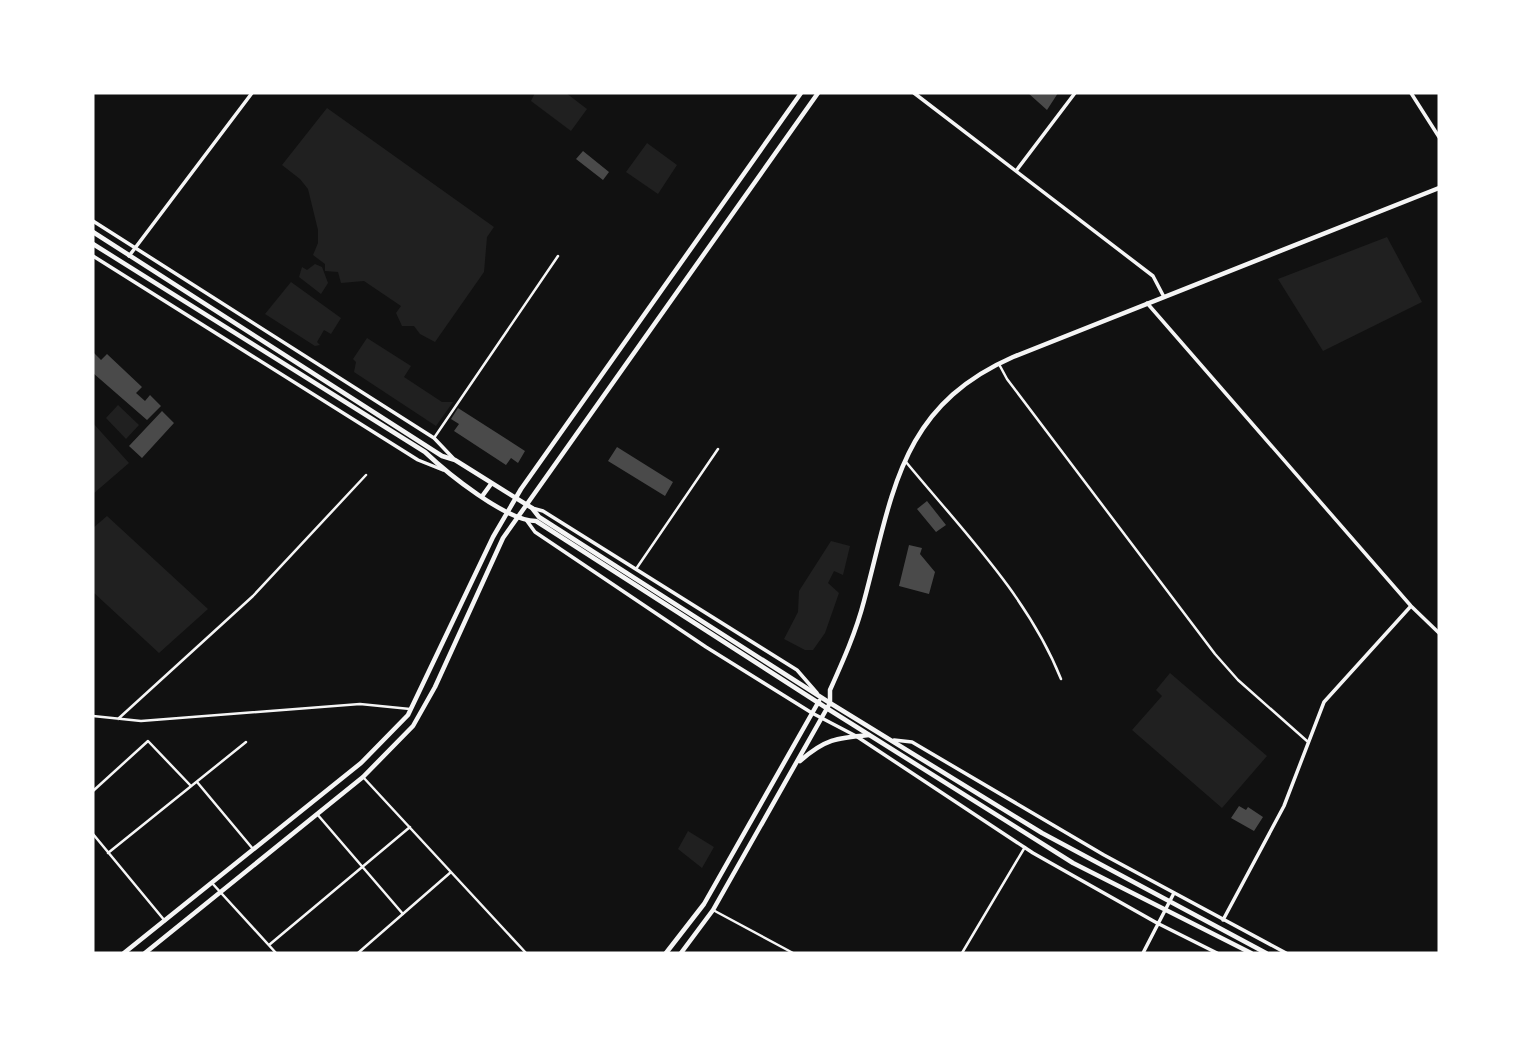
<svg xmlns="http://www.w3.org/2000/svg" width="1532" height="1046" viewBox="0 0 1532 1046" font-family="'DM Sans',sans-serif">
<rect width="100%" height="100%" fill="#111"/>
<path fill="#202020" d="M535 93H566L587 109 571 131 531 101Z
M327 108 494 227 487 237 484 272 435 342 420 334 414 326H402L396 313 401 306 364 281 341 283 338 272 325 271V264L313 255 318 243V230L308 189 300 179 282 165Z
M647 143 677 165 658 194 626 172Z
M1387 237 1422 302 1323 351 1278 279Z
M315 264 322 267 328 283 321 294 299 277 302 267 307 270Z
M291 282 341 318 331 334 324 330 317 342 320 345 315 346 265 314Z
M367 338 411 366 404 377 442 402H453L436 426 354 372 356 362 353 359Z
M118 405 139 425 126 439 106 418Z
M93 423 129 463 93 494Z
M107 516 208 609 159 653 93 592V528Z
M831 541 850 546 843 575 834 571 828 583 839 593 825 633 813 650H805L784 639 798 612 799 591Z
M1170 673 1267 756 1222 808 1132 730 1162 696 1156 690Z
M688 831 714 847 702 868 678 849Z"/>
<path fill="#4a4a4a" d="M1028 93H1058L1047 110Z
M583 151 609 172 603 180 576 159Z
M93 352 101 360 107 354 142 387 136 393 145 401 150 395 161 406 147 420 93 373Z
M458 408 525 451 518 463 511 458 506 465 454 431 459 424 451 419Z
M162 411 174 423 142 458 129 446Z
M617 447 673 482 665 496 608 461Z
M927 501 946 525 936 532 917 509Z
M909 545 922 548 920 554 935 572 929 594 899 586Z
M1239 806 1246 810 1248 807 1263 817 1254 831 1231 818Z"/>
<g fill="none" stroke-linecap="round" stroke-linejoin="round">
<path stroke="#f5f5f5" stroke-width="2.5" d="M1000 366 1007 379 1215 654 1238 680 1307 741
M434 438 558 256
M906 462C962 530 1028 596 1061 679
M636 569 718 449
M93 716 141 721 360 704 410 709
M118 719 253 596 366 475
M363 777 526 953
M197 782 253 849
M93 791 148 741 191 786
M317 814 403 914
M93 834 165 921
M108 853 246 742
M212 883 276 953
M713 910 793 953
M269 945 410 827
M358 953 451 872
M962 953 1025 847"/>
<path stroke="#f5f5f5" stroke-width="3.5" d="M914 93 1153 276 1164 297
M1411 93 1439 137
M1016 171 1075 93
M93 221 434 438 453 458
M93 256 418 460 443 470
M129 256 252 93
M1147 303 1411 606 1439 633
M532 508 543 511 797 670 817 693
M527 521 535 532 706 647 812 713 856 736 1033 853 1157 923 1217 953
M894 740 912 742 1104 855 1286 953
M1223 920 1284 806 1324 702 1411 606
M1143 953 1174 893"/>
<path stroke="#f5f5f5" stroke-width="4.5" d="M828 709 1073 863 1251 953
M124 953 361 763 408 715 493 537 521 489 801 93
M145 953 363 777 413 726 435 687 503 538 818 93
M1266 953 1042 833 830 703V690C843 661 856 632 864 601 893 494 899 407 1013 357L1439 188"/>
<path stroke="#f5f5f5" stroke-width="4.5" d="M93 232 442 456 455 460 532 508 539 517 830 703 713 910 681 953
M93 244 425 452C447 473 506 521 536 521L828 709
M483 495 491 484
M800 761C825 739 836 738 869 735
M666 953 704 904 819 701"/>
</g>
<rect width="1532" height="1046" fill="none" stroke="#ffffff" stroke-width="189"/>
</svg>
